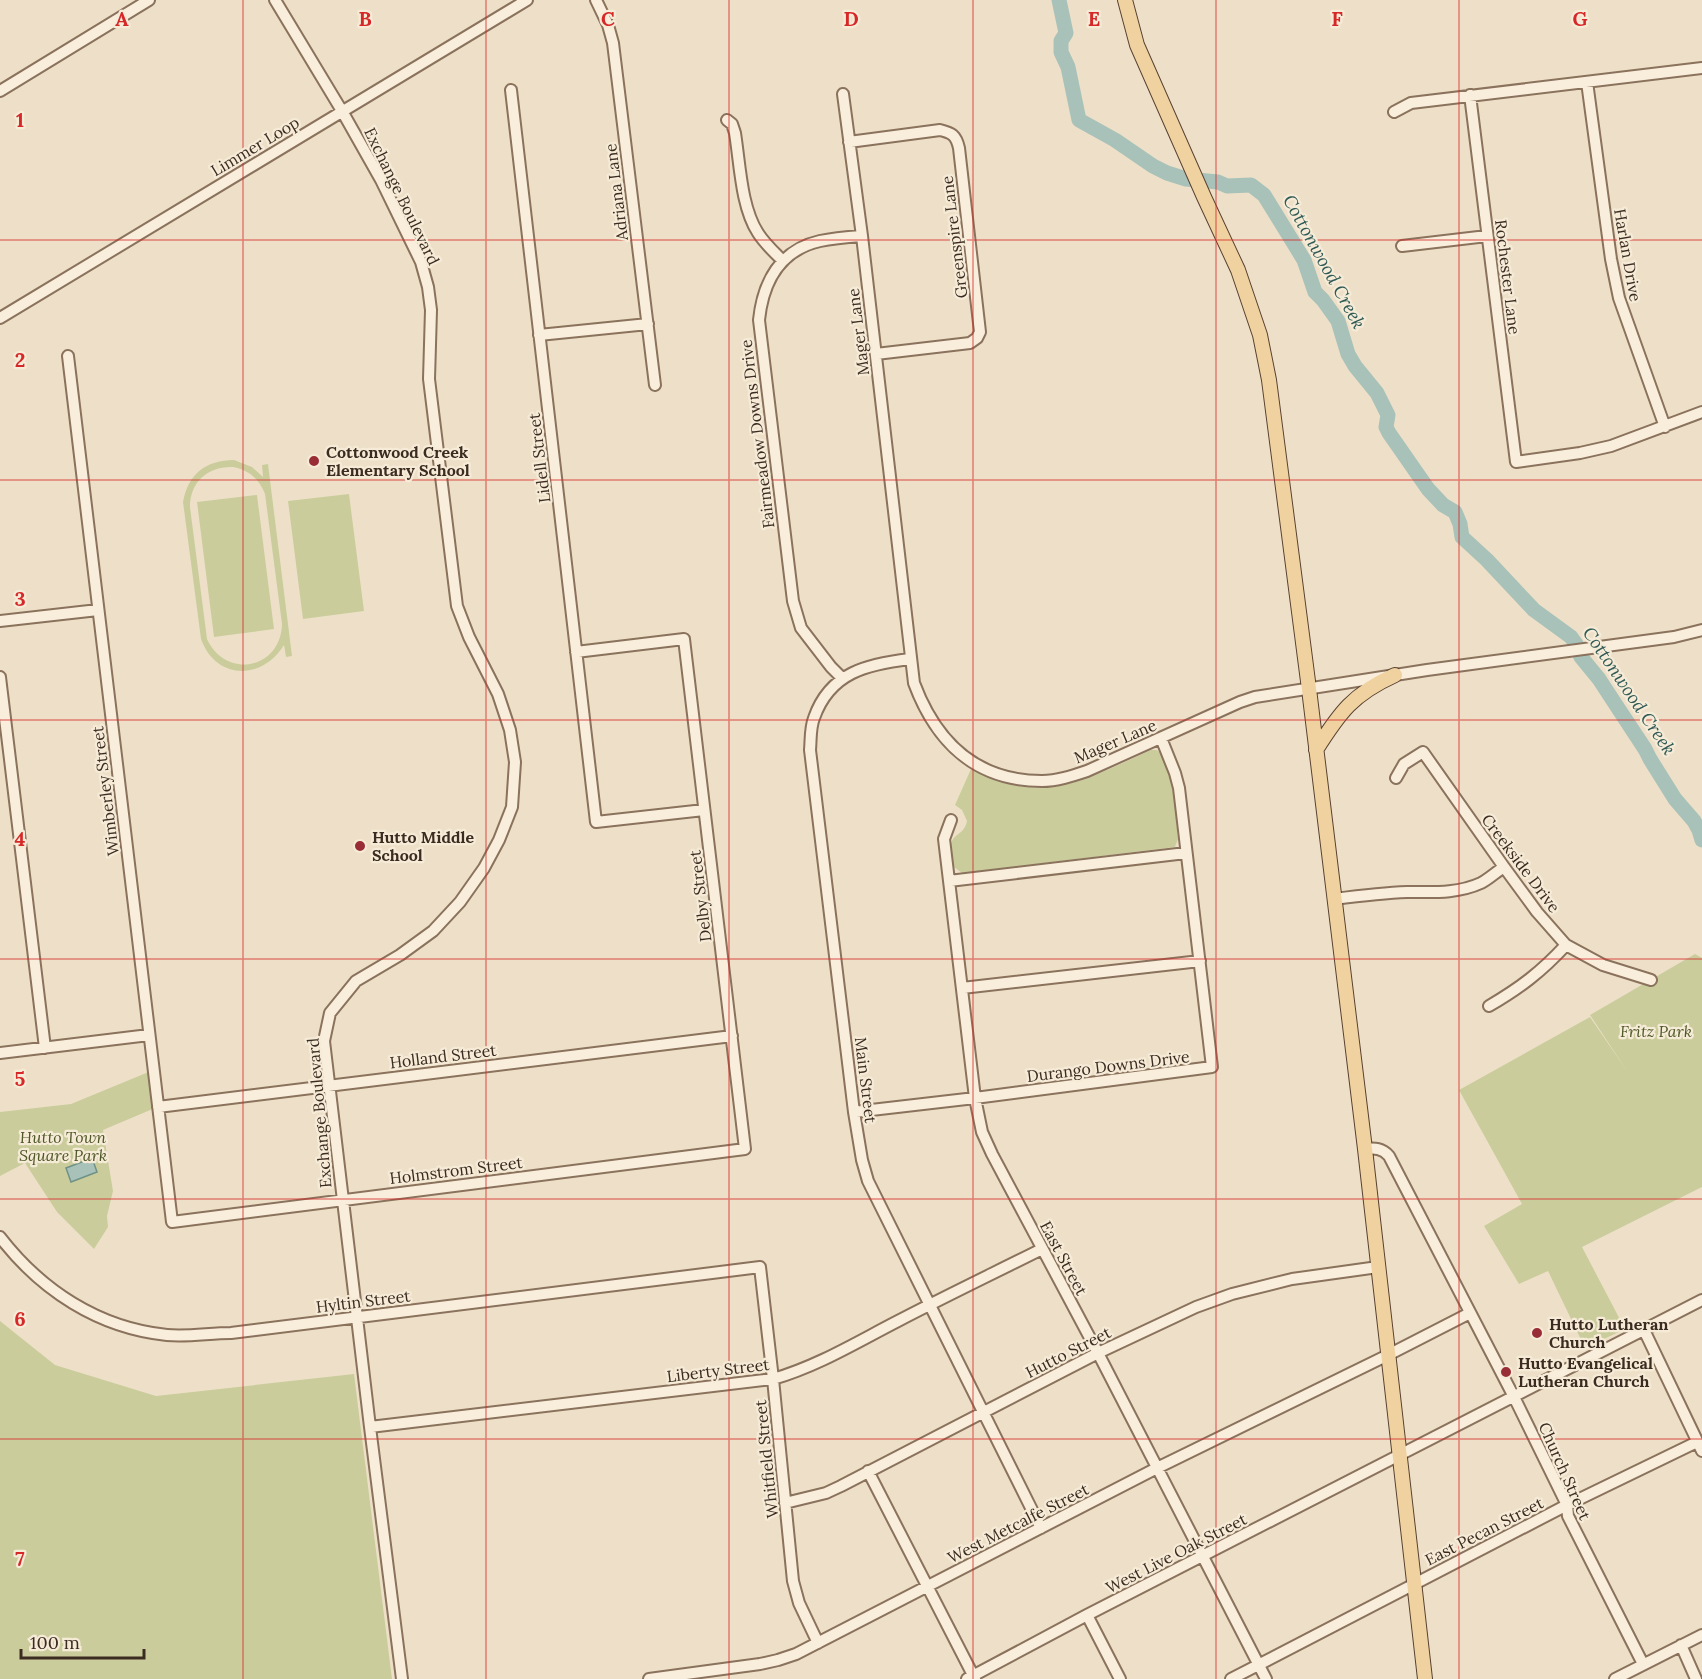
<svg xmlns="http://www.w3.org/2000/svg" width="1702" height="1679" viewBox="0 0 1702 1679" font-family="Lora,serif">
<rect width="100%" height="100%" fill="#eee0c8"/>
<path fill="#cacd9b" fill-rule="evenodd" d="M234 460 252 467 263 477 262 465 268 464 292 656 286 657 284 645C263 680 216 681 201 639L183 502C188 474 206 460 234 460ZM233 467C249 470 259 479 265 494L282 624C281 669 226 680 207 639L190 507C190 481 209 466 233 467Z
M349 494 364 611 303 619 288 501Z
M257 495 274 629 214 637 197 502Z
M1151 750C1156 750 1157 749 1160 753 1174 770 1176 817 1178 839L1175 847 962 873 954 867C953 860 949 848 952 841 957 832 964 834 967 821L962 810 955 805 971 769C1045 807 1083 780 1151 750Z
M1695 954 1702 958V1187L1582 1247 1625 1329 1585 1348 1548 1271 1519 1284 1484 1226 1522 1204 1459 1090 1590 1017 1627 1071 1590 1015Z
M151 1071 155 1108 103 1130 113 1191 107 1216 108 1227 94 1249 57 1212 25 1163 0 1176V1112L71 1104Z
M0 1321 55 1365 156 1396 354 1374 392 1679H0Z"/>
<path fill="#a9c2b9" stroke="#6f9186" stroke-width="1.5" d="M91 1155 97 1172 71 1182 66 1168 87 1160 86 1157Z"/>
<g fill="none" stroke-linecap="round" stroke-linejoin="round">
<path stroke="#a9c2b9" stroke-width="15" d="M1059 0 1066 33 1061 41V52L1068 67 1079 120 1115 140 1153 166 1167 173 1186 179 1218 182 1227 186 1251 185 1264 195 1304 260 1315 292 1323 300 1338 321 1348 354 1355 366 1377 393 1388 415 1386 427 1389 433 1428 489 1443 505 1455 512 1460 524 1462 537 1487 560 1534 610 1571 637 1576 644 1581 657 1599 679 1616 705 1645 749 1650 759 1675 799 1694 821 1699 830 1702 840"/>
<g stroke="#8a725d" stroke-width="14">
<path id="minor" d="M275 0 342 111 381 180 421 262 428 287 431 310 429 379 457 606 469 637 498 694 510 730 515 762 512 807 499 840 484 868 460 902 433 931 400 955 356 981 330 1013 324 1041 370 1427 402 1679
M596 0 608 25 613 43 655 385
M1587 82 1611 259 1619 298 1665 427
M511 90 596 822 704 810
M0 91 149 0
M843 94 862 236 914 683C936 742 976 781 1042 781 1057 781 1072 776 1087 771L1240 702 1255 697 1427 670 1674 637 1702 630
M1470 95 1516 462 1580 453 1611 446 1702 412
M1394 112 1411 103 1702 68
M727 120 732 124 735 133C740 164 741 207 758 233 765 244 774 252 783 261
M849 142 940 130C952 133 956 135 959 148L980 332 977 338 970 343 876 354
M1402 246 1487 236
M0 318 527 0
M539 335 648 324
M68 356 172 1222 745 1149 684 639 576 652
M0 621 98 610
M910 659C868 664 830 672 814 718 810 728 811 739 810 750L854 1112 862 1160 868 1181 1041 1528
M0 677 45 1048
M842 678 831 667 801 628 793 601 759 320C763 282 780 250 820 241 834 238 848 237 862 236
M1396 778 1404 764 1423 752 1504 867 1537 912 1566 945 1603 965 1651 980
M951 820 944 839 975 1098 982 1132 992 1154 1098 1353 1266 1679
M949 881 1186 853
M1334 899C1358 896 1383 893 1407 892 1432 892 1457 894 1481 883 1489 879 1496 872 1504 867
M962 988 1200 961
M1489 1006C1520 988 1541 972 1566 945
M0 1053 149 1035
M158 1107 732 1036
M854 1112 975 1098 1212 1067 1179 788 1175 773 1161 738
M1365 1149C1375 1148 1382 1148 1389 1156L1514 1397 1567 1505 1568 1516 1643 1664
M0 1237C41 1290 98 1328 167 1335 188 1337 210 1333 231 1333L760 1267 773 1379 793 1581 799 1603 818 1643
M1644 1330 1702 1451
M370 1427 773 1379C818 1366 857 1342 898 1321 946 1296 994 1273 1042 1249
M868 1471 975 1679
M785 1503 826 1493 841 1486 1098 1353 1196 1307 1232 1294 1292 1279 1378 1267
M1087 1615 1120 1679
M1681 1645 1696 1679
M649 1679 760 1664 778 1660 796 1654 1157 1468 1388 1355 1470 1313
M967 1679 1087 1615 1702 1300
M1231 1679 1567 1505 1697 1442
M1615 1679 1702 1635"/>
</g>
<g stroke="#594131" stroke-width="16">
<path id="major" d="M1125 0 1137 45 1204 197 1238 270 1260 335 1269 380 1309 689 1365 1149 1425 1679
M1316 750C1340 712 1353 694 1395 675"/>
</g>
<use href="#minor" stroke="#f9eedb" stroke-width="10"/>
<use href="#major" stroke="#f0d2a1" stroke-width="14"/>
</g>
<path fill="none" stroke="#d62828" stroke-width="1.5" stroke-opacity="0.55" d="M243 0V1679M486 0V1679M729 0V1679M973 0V1679M1216 0V1679M1459 0V1679M0 240H1702M0 480H1702M0 720H1702M0 959H1702M0 1199H1702M0 1439H1702"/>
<g fill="#992d35" stroke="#f6ebd7" stroke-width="2">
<circle cx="314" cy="461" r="6"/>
<circle cx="360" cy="846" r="6"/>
<circle cx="1537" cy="1333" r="6"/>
<circle cx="1506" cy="1372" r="6"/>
</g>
<g text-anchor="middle" stroke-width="4.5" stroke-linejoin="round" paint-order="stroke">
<g font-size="16" fill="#3b2b20" stroke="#f6ebd7">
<text transform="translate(255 146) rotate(-31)" y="6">Limmer Loop</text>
<text transform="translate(616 192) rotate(-97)" y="6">Adriana Lane</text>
<text transform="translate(402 196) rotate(64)" y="6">Exchange Boulevard</text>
<text transform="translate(954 237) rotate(-97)" y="6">Greenspire Lane</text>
<text transform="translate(1628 255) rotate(80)" y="6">Harlan Drive</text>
<text transform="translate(1508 277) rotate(83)" y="6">Rochester Lane</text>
<text transform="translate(858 332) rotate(-97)" y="6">Mager Lane</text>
<text transform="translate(757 434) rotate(-97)" y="6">Fairmeadow Downs Drive</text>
<text transform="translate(539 458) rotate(-97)" y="6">Lidell Street</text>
<text transform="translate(1115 741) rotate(-23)" y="6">Mager Lane</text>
<text transform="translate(105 791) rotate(-97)" y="6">Wimberley Street</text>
<text transform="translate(1521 863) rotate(53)" y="6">Creekside Drive</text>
<text transform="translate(700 896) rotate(-97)" y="6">Delby Street</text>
<text transform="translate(443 1056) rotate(-7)" y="6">Holland Street</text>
<text transform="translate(1108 1066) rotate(-7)" y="6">Durango Downs Drive</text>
<text transform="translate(866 1080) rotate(83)" y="6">Main Street</text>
<text transform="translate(319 1113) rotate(-95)" y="6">Exchange Boulevard</text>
<text transform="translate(456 1170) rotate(-7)" y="6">Holmstrom Street</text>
<text transform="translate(1064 1258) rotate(62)" y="6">East Street</text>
<text transform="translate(363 1301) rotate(-7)" y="6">Hyltin Street</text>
<text transform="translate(1068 1352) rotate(-27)" y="6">Hutto Street</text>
<text transform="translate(718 1370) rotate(-7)" y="6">Liberty Street</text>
<text transform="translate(766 1459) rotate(-96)" y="6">Whitfield Street</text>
<text transform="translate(1565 1471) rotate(66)" y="6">Church Street</text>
<text transform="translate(1018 1523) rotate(-27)" y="6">West Metcalfe Street</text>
<text transform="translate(1484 1531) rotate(-27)" y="6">East Pecan Street</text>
<text transform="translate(1176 1553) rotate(-27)" y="6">West Live Oak Street</text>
</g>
<g font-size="16" font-weight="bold" fill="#3b2b20" stroke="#f6ebd7" text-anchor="start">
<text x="326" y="458">Cottonwood Creek<tspan x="326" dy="18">Elementary School</tspan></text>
<text x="372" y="843">Hutto Middle<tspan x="372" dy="18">School</tspan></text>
<text x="1549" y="1330">Hutto Lutheran<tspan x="1549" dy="18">Church</tspan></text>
<text x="1518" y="1369">Hutto Evangelical<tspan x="1518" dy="18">Lutheran Church</tspan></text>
</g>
<g font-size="16" font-style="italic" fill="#4e5727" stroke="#f6ebd7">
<text x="1656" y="1037">Fritz Park</text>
<text x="63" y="1143">Hutto Town<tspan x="63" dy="18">Square Park</tspan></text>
</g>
<g font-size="18" font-style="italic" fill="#305a55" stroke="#f6ebd7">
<text transform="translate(1324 262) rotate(61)" y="6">Cottonwood Creek</text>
<text transform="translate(1629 691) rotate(56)" y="6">Cottonwood Creek</text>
</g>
</g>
<g font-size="20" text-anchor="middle" font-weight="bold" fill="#d62828" stroke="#f6ebd7" stroke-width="4.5" stroke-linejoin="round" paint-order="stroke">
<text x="122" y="26">A</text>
<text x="365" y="26">B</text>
<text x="608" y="26">C</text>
<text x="851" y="26">D</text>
<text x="1094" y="26">E</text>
<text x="1337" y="26">F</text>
<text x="1580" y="26">G</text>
<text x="20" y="127">1</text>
<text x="20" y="367">2</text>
<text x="20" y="606">3</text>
<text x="20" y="846">4</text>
<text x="20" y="1086">5</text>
<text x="20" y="1326">6</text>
<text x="20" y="1566">7</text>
</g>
<path d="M21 1649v9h123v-9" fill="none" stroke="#3b2b20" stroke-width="3"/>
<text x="30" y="1649" font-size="18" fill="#3b2b20" stroke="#f6ebd7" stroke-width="4.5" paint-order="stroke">100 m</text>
</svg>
